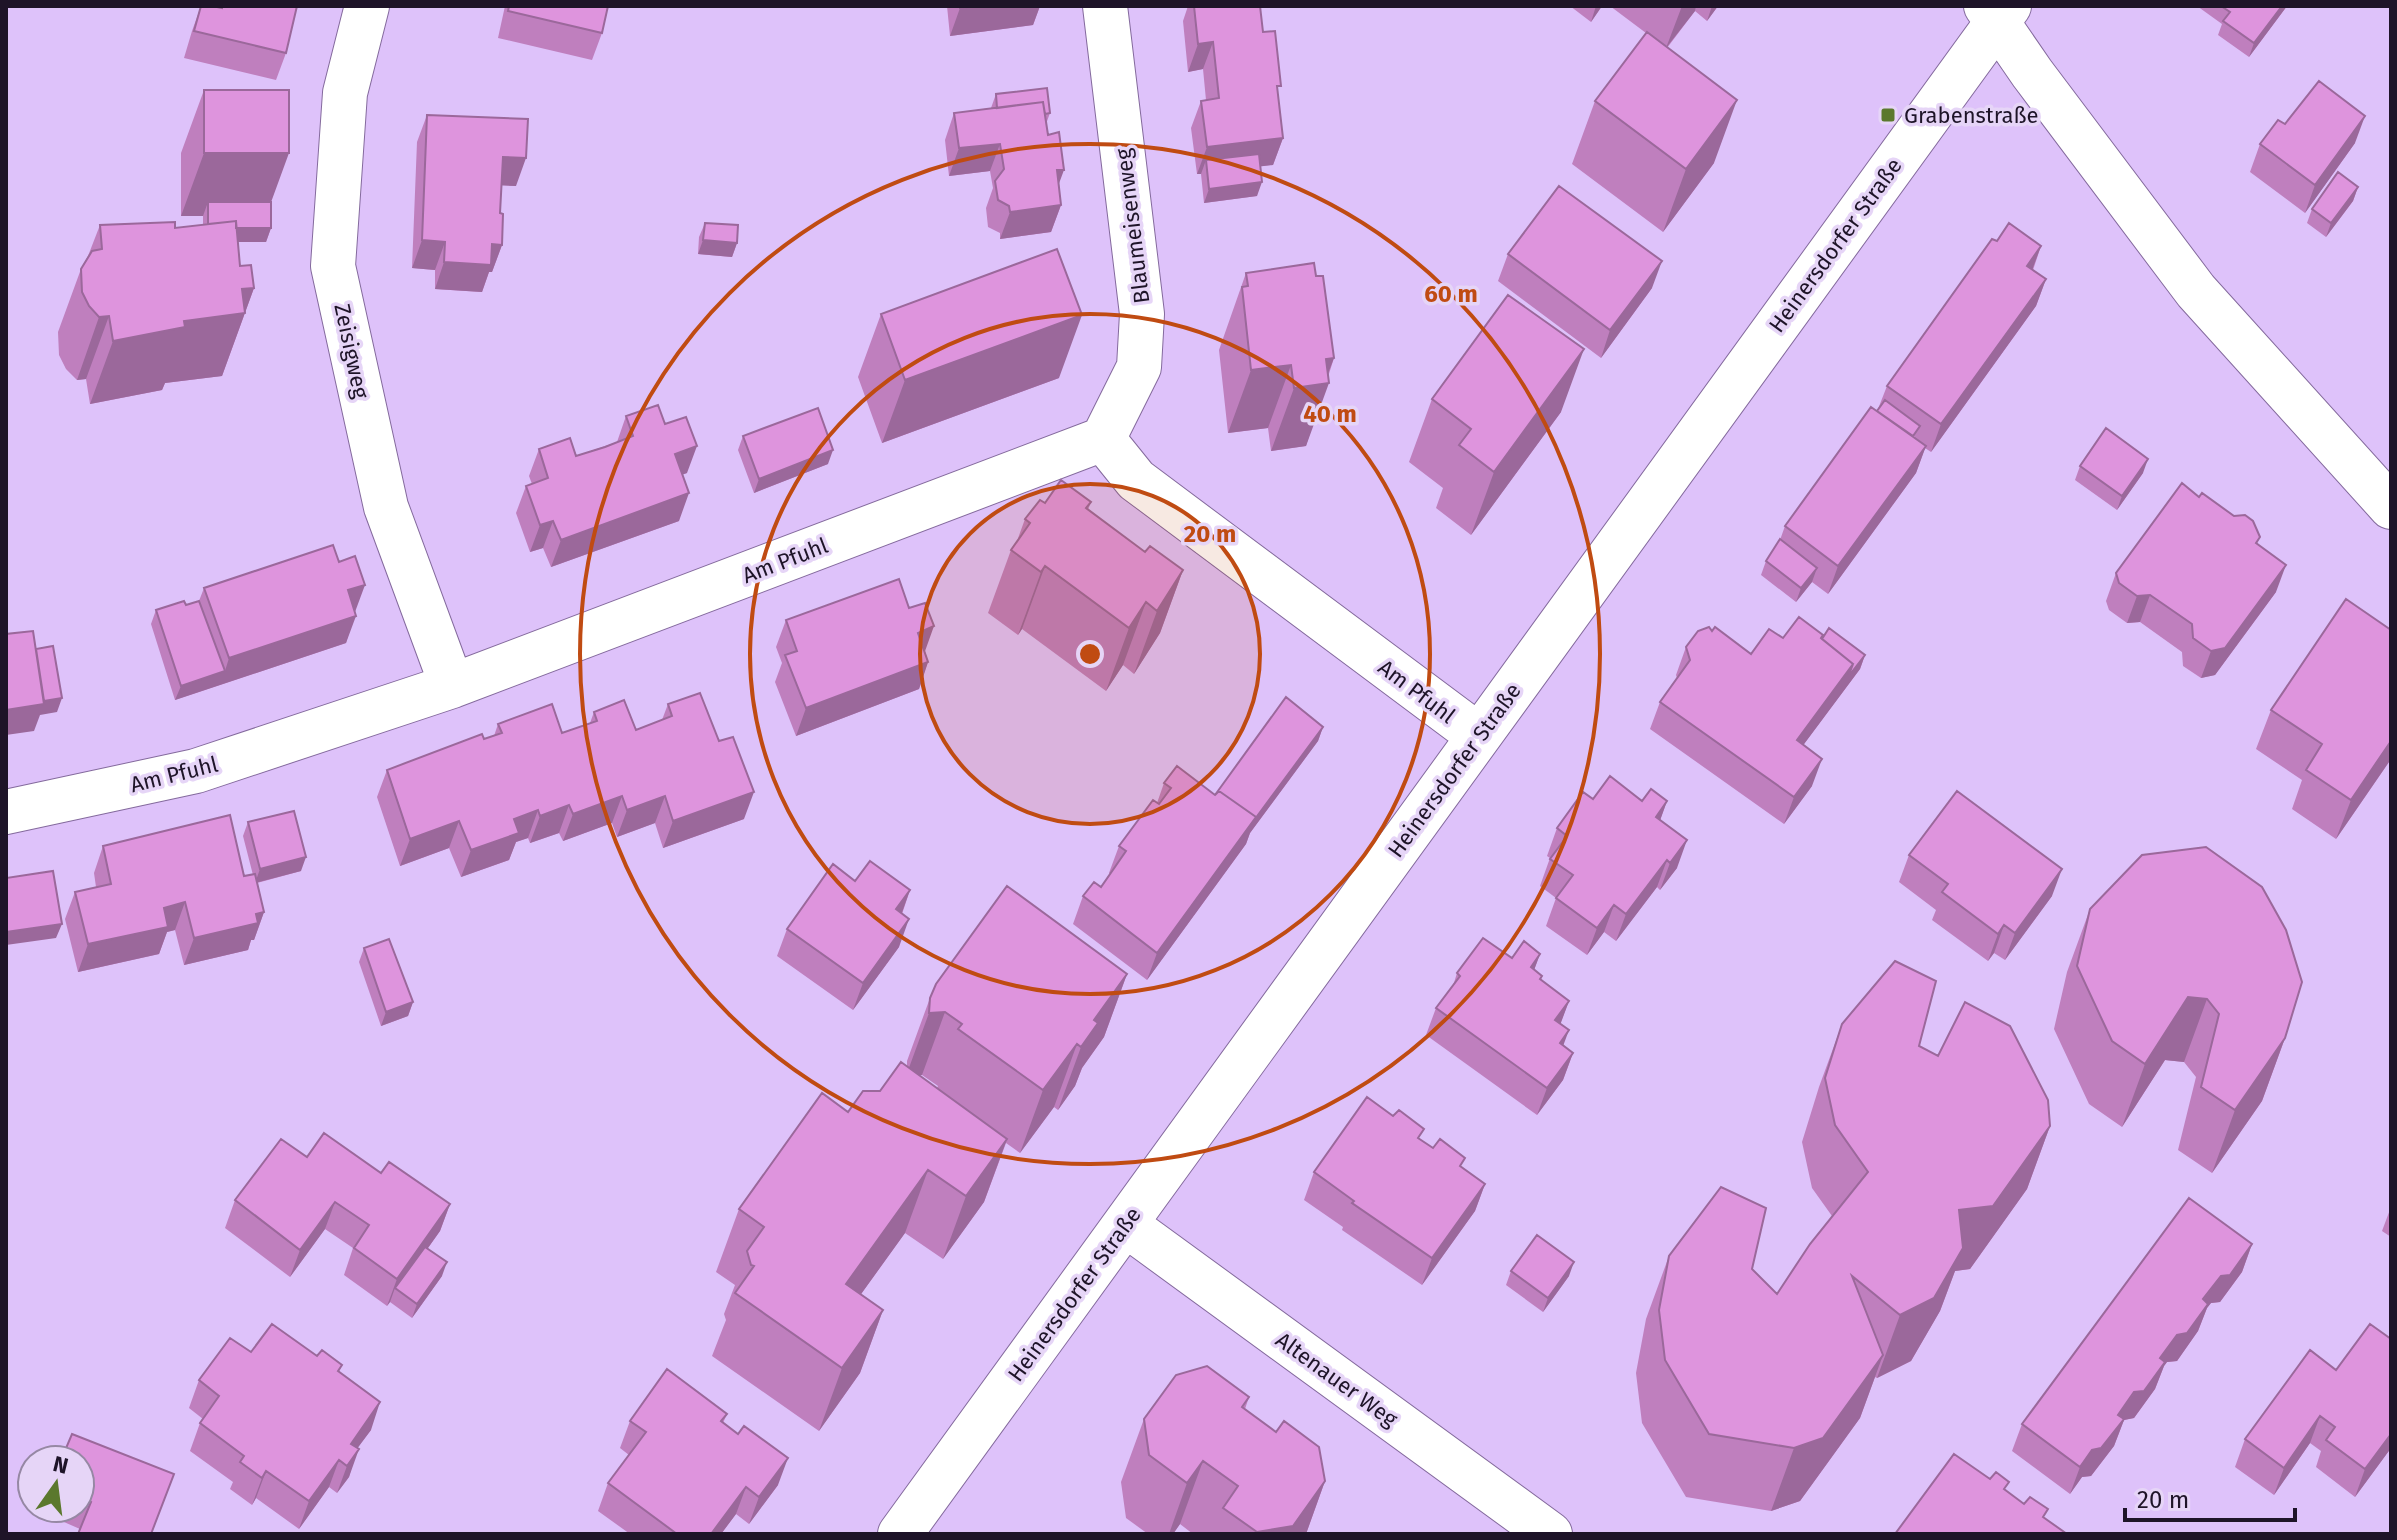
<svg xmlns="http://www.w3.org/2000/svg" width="2397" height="1540" viewBox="0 0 2397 1540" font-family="'Fira Sans',sans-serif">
<rect width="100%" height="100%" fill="#dec2fa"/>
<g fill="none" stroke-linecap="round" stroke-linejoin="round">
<g stroke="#846a9d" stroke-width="46">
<path id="minor" d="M367 6 345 93 333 266 386 507 452 686
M1986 6 2032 73 2196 291 2391 507
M1103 439 1136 480 1479 736
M1103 439 1139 367 1142 314 1105 6
M6 812 196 771 452 686 1103 439
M1125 1224 1550 1534
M900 1534 2009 6"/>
</g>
<use href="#minor" stroke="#fff" stroke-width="44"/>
</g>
<path fill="#bf7fbe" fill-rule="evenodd" d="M201 6 218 8 219 6H297L286 53 276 80 184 58 192 31Z
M505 6H608L602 33 592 60 498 38Z
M947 6H1040L1033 25 950 36Z
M1188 6H1260L1263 32 1278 95 1283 138 1273 165 1260 166 1257 196 1204 203 1201 174H1197L1191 128 1201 101 1206 100 1203 69 1188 72 1183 21Z
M1570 6H1602L1591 22Z
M1610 6H1718L1707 21 1695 11 1667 48 1714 163 1663 232 1572 164 1595 101 1646 33Z
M2197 6H2287L2249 57 2218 35 2222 24Z
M204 90 271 202V228L266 242H238L240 266 254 288 222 376 165 383 162 390 90 404 86 379 77 380 66 369 59 355 58 332 81 269 88 256 100 225 175 228 203 225V216H181V153Z
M996 94 1050 113 1046 124 1059 184 1061 205 1051 232 1000 239V233L988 227 986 208 993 188 990 171 949 176 945 140 954 113 991 108Z
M427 115 516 186 501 185 500 213 502 245 492 272H489L482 292 435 289V270L412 268 417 142Z
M2285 124 2355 143 2305 213 2250 172 2260 144Z
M2358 187 2353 201 2326 237 2307 223 2312 209Z
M705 223 737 243 732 257 698 254 699 237Z
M1997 241 2041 246 2033 270 2046 279 2036 306 1931 452 1925 448 1916 473 1828 594 1812 582 1796 602 1761 575 1766 561 1780 540 1785 526 1878 409 1887 386Z
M1508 254 1652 288 1601 358 1498 281Z
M1246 273 1316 276 1334 358 1306 446 1271 451 1268 428 1228 433 1219 350Z
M881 314 1059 378 882 443 858 377Z
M1432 399 1561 412 1471 535 1436 508 1443 488 1409 462Z
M626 416 665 424 687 473 683 474 679 521 551 567 543 548 530 552 516 513 526 486 532 484 529 476 539 449 576 456 617 442Z
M743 436 828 464 754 493 738 450Z
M2080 466 2143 473 2117 510 2075 480Z
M2199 497 2260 537 2257 544 2276 592 2215 675 2201 678 2183 666 2182 652 2140 622 2127 623 2109 610 2106 601 2116 573Z
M1091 502 1088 510 1145 552 1183 570 1160 633 1134 674 1123 665 1106 691 1022 629 1018 635 988 613 1011 550 1017 541 1025 519 1045 503Z
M204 588 355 612 346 643 175 700 151 624 156 610 186 605 199 601Z
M786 620 925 652 928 662 919 689 796 736 775 682 782 663 776 647Z
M2391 630V759L2336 839 2292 809 2302 780 2256 749 2271 710Z
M1712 631 1751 654 1783 638 1865 655 1860 669 1803 745 1812 786 1784 824 1650 729 1660 702 1677 678 1676 675 1686 647Z
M668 704 744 819 663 848 655 823 617 837 612 823 563 841 559 833 530 843 528 838 516 842 509 860 461 877 449 848 400 866 377 797 387 770 494 736 498 724 562 733 590 723 594 712 636 730 662 720Z
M1323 727 1318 741 1250 833 1246 844 1147 980 1073 924 1083 896 1101 887 1110 874 1109 873 1119 846 1157 803 1164 783 1215 795Z
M1593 799 1667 801 1660 820 1677 868 1660 890 1657 887 1616 941 1604 932 1587 955 1546 926 1556 898 1540 886 1550 858 1547 856 1557 828Z
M248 822 301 871 257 883 264 912 254 940H251L248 950 184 965 175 930 167 932 159 954 78 972 65 919 75 892 96 887 94 873 103 846 244 876 253 875 243 836Z
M1909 855 2052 896 2005 960 1994 953 1988 961 1932 920 1936 910 1899 882Z
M855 881 910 890 902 914 899 947 853 1010 777 956 787 929Z
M2090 909 2285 1038 2262 1101 2212 1173 2178 1150 2196 1077 2184 1062 2165 1060 2122 1127 2089 1104 2054 1029 2067 972Z
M364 948 413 1002 408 1016 381 1026 359 962Z
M1540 954 1534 970 1542 976 1541 980 1569 1001 1560 1024 1563 1045 1573 1053 1563 1080 1537 1115 1426 1035 1436 1008 1453 986 1457 973 1512 958Z
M1127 974 1104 1037 1082 1068 1075 1086 1058 1110 1054 1107 1020 1153 1006 1143 984 1202 943 1259 905 1233 861 1294 883 1310 860 1373 819 1431 712 1356 726 1320 724 1314 735 1285 716 1272 739 1209 848 1112 880 1091 907 1066V1061L930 998ZM919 1075H922L938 1086 937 1088Z
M1842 1024 1919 1046 2050 1126 2027 1189 1970 1269 1955 1271 1940 1311 1911 1361 1877 1378 1875 1377 1860 1418 1800 1501 1771 1511 1686 1497 1642 1423 1636 1373 1646 1319 1669 1256 1777 1294 1832 1216 1812 1188 1802 1142 1819 1087Z
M1421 1140 1485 1184 1475 1211 1422 1285 1342 1230 1343 1227 1304 1200 1314 1172Z
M307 1157 381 1173 450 1204 440 1231 428 1248 442 1276 412 1318 390 1302 387 1306 344 1275 353 1248 325 1229 290 1277 225 1228 235 1200Z
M2391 1207V1237L2382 1231Z
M2252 1244 2242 1272 2220 1302 2211 1303 2207 1308 2198 1331 2177 1361 2167 1362 2164 1366 2155 1389 2134 1418 2124 1420 2114 1446 2091 1476 2082 1477 2070 1494 2012 1451 2022 1424Z
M1511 1271 1569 1276 1543 1312 1506 1285Z
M2310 1350 2391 1448 2355 1497 2316 1467 2321 1451 2310 1443 2274 1495 2235 1467 2245 1439Z
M251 1352 317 1356 342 1365 339 1372 371 1430 357 1448 349 1477 337 1493 329 1487 299 1529 256 1498 252 1505 230 1489 233 1482 190 1451 200 1423 203 1419 189 1408 199 1380Z
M1249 1397 1245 1409 1325 1481 1306 1534H1193L1180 1524 1173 1534H1148L1126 1518 1121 1482 1144 1419Z
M727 1414 723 1423 778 1485 749 1524 736 1514 721 1534H630L598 1511 608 1483 629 1455 620 1448 630 1421Z
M80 1460 174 1474 80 1529 41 1512 43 1508H80Z"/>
<path fill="#9b689b" d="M979 6H1040L1033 25 950 36 960 8Z
M1596 6H1602L1591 22Z
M1682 6H1696L1695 11 1666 48Z
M1712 6H1718L1707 21Z
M2282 6H2287L2249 57 2254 43Z
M1213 42 1203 69 1188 72 1198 44Z
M1737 100 1714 163 1663 232 1686 169Z
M2365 116 2355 143 2305 213 2315 185Z
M1283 138 1273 165 1207 173 1206 160 1201 174H1197L1207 147Z
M1000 144 990 171 949 176 959 148Z
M204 153H289L266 216 208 202 203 216H181Z
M503 157 526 158 516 186 493 185Z
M1057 170H1064L1054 197Z
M1262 182 1257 196 1204 203 1209 189Z
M2358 187 2353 201 2326 237 2331 223Z
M1061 205 1051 232 1000 239 1010 212Z
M208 228H271L266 242H203Z
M422 240 445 242 435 270 412 268Z
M703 240 737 243 732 257 698 254Z
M492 244 502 245 492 272H489L482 292 435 289 444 262Z
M2041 246 2031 273 2027 266Z
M1662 261 1652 288 1601 358 1610 330Z
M2046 279 2036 306 1931 452 1941 424Z
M254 288 222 376 165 383 162 390 90 404 113 341 184 321 242 289Z
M1082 315 1059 378 882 443 905 380Z
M109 316 86 379 77 380 99 317Z
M1584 349 1561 412 1471 535 1494 472Z
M1334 358 1324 384 1329 383 1306 446 1271 451 1294 388 1326 359Z
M1291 365 1268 428 1228 433 1251 370Z
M697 446 687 473 665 481 675 454Z
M1926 446 1916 473 1828 594 1838 566Z
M833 450 828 464 754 493 759 479Z
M2148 459 2143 473 2117 510 2122 496Z
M689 493 679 521 551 567 561 540Z
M553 521 543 548 530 552 540 525Z
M2286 565 2276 592 2215 675 2201 678 2211 651Z
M1045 566 1022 629 1018 635 1041 572Z
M1817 568 1812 582 1796 602 1801 588Z
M1183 570 1160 633 1134 674 1157 611Z
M365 585 355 612 348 590Z
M2150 595 2140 622 2127 623 2137 596Z
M1146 602 1123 665 1106 691 1129 628Z
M356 616 346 643 175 700 181 686 225 671 229 658Z
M934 626 924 654 918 633Z
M1865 655 1860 669 1787 767 1797 740 1853 664Z
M928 662 919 689 796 736 806 708Z
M62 698 57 712 40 715 34 731 6 735V710L38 702Z
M1323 727 1318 741 1250 833 1246 844 1147 980 1157 953 1256 817Z
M2391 741V759L2336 839 2351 800Z
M1822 759 1812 786 1784 824 1794 797Z
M754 792 744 819 663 848 673 821Z
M622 796 612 823 563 841 573 814Z
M665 796 655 823 617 837 627 810Z
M1667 801 1657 829 1656 817Z
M569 805 559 833 530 843 540 816Z
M538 810 528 838 516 842 509 860 461 877 471 850 514 819Z
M459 821 449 848 400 866 410 839Z
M1687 840 1677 868 1660 890 1670 863Z
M306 857 301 871 255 883 260 869Z
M1667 860 1657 887 1616 941 1626 914Z
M2062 869 2052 896 2005 960 2015 933Z
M910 890 900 918 896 909Z
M185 902 175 930 167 932 159 954 78 972 88 944 164 908Z
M1614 905 1604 932 1587 955 1597 928Z
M264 912 254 940H251L248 950 184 965 194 938 256 914Z
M909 919 899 947 853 1010 863 983Z
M62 924 56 938 6 945V932Z
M2004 925 1994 953 1988 961 1998 934Z
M1540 954 1530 981 1531 967Z
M1127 974 1104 1037 1082 1068 1075 1086 1058 1110 1081 1047 1094 1020Z
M2188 997 2207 999 2184 1062 2165 1060 2122 1127 2145 1064Z
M1569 1001 1559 1028 1555 1020Z
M413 1002 408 1016 381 1026 386 1012Z
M945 1012 922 1075 906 1076 929 1013Z
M1569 1030 1559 1057 1560 1043Z
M2285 1038 2262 1101 2212 1173 2235 1110Z
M1077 1044 1054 1107 1020 1153 1043 1090Z
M1573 1053 1563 1080 1537 1115 1547 1088Z
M2050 1126 2027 1189 1970 1269 1955 1271 1940 1311 1911 1361 1877 1378 1900 1315 1959 1210Z
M1007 1139 984 1202 943 1259 966 1196Z
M928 1170 905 1233 823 1347 846 1284Z
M1485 1184 1475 1211 1422 1285 1432 1258Z
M335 1202 325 1229 290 1277 300 1250Z
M450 1204 440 1231 398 1290 395 1288 390 1302 387 1306 397 1279Z
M2252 1244 2242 1272 2220 1302 2211 1303 2207 1308 2198 1331 2177 1361 2167 1362 2164 1366 2155 1389 2134 1418 2124 1420 2114 1446 2091 1476 2082 1477 2070 1494 2080 1467 2092 1450 2221 1276Z
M447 1262 442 1276 412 1318 417 1304Z
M1574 1262 1569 1276 1543 1312 1548 1298Z
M883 1310 860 1373 819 1431 842 1368Z
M1883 1355 1860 1418 1800 1501 1771 1511 1794 1448Z
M380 1402 371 1430 345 1465 351 1444Z
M2320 1416 2310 1443 2274 1495 2284 1468Z
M2391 1434V1448L2355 1497 2365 1469Z
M359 1449 349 1477 337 1493 347 1466Z
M788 1458 778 1485 749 1524 759 1497Z
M339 1460 329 1487 299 1529 309 1501Z
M1203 1461 1180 1524 1173 1534H1169L1187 1483Z
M266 1471 256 1498 252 1505 262 1478Z
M1325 1481 1306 1534H1256L1257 1532Z
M746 1487 736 1514 721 1534H711Z"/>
<path fill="#de94dd" stroke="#9b689b" stroke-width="2" d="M201 6H212L222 8V6H297L286 53 194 31Z
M509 6H608L602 33 508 11Z
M960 6H979L960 8Z
M1194 6H1260L1263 32 1275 31 1281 86H1277L1283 138 1207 147 1201 101 1219 98 1213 42 1198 44Z
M2221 6H2282L2254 43 2223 21 2230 12Z
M1647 32 1737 100 1686 169 1595 101Z
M2319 81 2365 116 2315 185 2260 144 2278 120 2285 124Z
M1047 88 1050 113 1045 114 1043 102 997 108 996 94Z
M204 90H289V153H204Z
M1043 102 1048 135 1059 132 1064 170H1057L1061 205 1010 212 1009 206 998 200 995 181 1004 169 1000 144 959 148 954 113Z
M427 115 528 119 526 158 503 157 500 213 503 214 502 245 492 244 491 265 444 262 445 242 422 240Z
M1259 154 1262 182 1209 189 1206 160Z
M2338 172 2358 187 2331 223 2312 209Z
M1559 186 1662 261 1610 330 1508 254Z
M208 202H271V228H236V221L208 224Z
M236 221 240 266 251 265 254 288 242 289 245 313 184 321 185 327 113 341 109 316 99 317 89 306 82 292 81 269 92 251 102 249 100 225 175 222V228Z
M705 223 738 225 737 243 703 240Z
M2009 223 2041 246 2027 266 2046 279 1941 424 1887 386 1992 239 1997 241Z
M1057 249 1082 315 905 380 881 314Z
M1314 263 1316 276H1323L1334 358 1326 359 1329 383 1294 388 1291 365 1251 370 1242 287 1248 286 1246 273Z
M1508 295 1584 349 1494 472 1459 445 1471 429 1432 399Z
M1885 400 1920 426 1913 436 1877 411Z
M658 405 665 424 686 417 697 446 675 454 689 493 561 540 553 521 540 525 526 486 548 478 539 449 570 438 576 456 605 447 633 436 626 416Z
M1871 407 1926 446 1838 566 1785 526Z
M818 408 833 450 759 479 743 436Z
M2106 428 2148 459 2122 496 2080 466Z
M1061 480 1091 502 1086 508 1145 552 1150 546 1183 570 1157 611 1146 602 1129 628 1045 566 1041 572 1011 550 1030 523 1025 519 1040 500 1045 503Z
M2182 483 2199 497 2202 493 2234 516 2245 515 2253 521 2260 537 2256 543 2286 565 2225 648 2211 651 2193 638 2192 624 2150 595 2137 596 2119 583 2116 573Z
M1780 539 1817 568 1801 588 1766 561Z
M333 545 339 562 355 556 365 585 348 590 356 616 229 658 204 588Z
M899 579 909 608 925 603 934 626 918 633 928 662 806 708 785 655 797 651 786 620Z
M2346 599 2391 630V741L2351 800 2306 770 2322 744 2271 710Z
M184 601 186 605 199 601 225 671 181 686 156 610Z
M1799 617 1823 635 1821 638 1853 664 1797 740 1822 759 1794 797 1660 702 1690 660 1686 647 1698 631 1709 627 1712 631 1715 627 1751 654 1769 629 1783 638Z
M1829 628 1865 655 1848 677 1853 664 1822 639Z
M33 631 44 704 6 710V634Z
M53 646 62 698 44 701 36 649Z
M700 693 719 741 733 737 754 792 673 821 665 796 627 810 622 796 573 814 569 805 540 816 538 810 514 819 519 833 471 850 459 821 410 839 387 770 482 734 484 739 502 733 498 724 552 704 562 733 597 721 594 712 624 700 636 730 672 716 668 704Z
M1286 697 1323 727 1255 819 1256 817 1219 791 1215 795Z
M1177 766 1215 795 1219 791 1256 817 1157 953 1083 896 1094 882 1101 887 1126 851 1119 846 1153 800 1159 804 1171 788 1164 783Z
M1610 776 1642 801 1651 789 1667 801 1656 817 1687 840 1670 863 1667 860 1626 914 1614 905 1597 928 1556 898 1573 875 1550 859 1567 836 1557 828 1583 792 1593 799Z
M1957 791 2062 869 2015 933 2004 925 1998 934 1942 892 1948 884 1909 855Z
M294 811 306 857 260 869 248 822Z
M230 815 244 876 255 874 264 912 256 914 258 923 194 938 185 902 164 908 168 927 88 944 75 892 111 884 103 846Z
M2206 847 2262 887 2286 930 2302 982 2285 1038 2235 1110 2201 1087 2219 1014 2207 999 2188 997 2145 1064 2112 1041 2077 966 2090 909 2142 855Z
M870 861 910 890 896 909 909 919 863 983 787 929 833 864 855 881Z
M53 871 62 924 6 932V878Z
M1007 886 1127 974 1094 1020 1098 1023 1081 1047 1077 1044 1043 1090 958 1029 962 1024 945 1012 929 1013 930 998 936 984Z
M1483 938 1512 958 1524 941 1540 954 1531 967 1542 976 1540 979 1569 1001 1555 1020 1569 1030 1560 1043 1573 1053 1547 1088 1436 1008 1460 976 1457 973Z
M389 939 413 1002 386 1012 364 948Z
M1895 961 1936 981 1919 1046 1938 1056 1965 1002 2010 1026 2048 1100 2050 1126 1993 1206 1959 1210 1963 1248 1934 1298 1900 1315 1852 1276 1883 1355 1823 1438 1794 1448 1709 1434 1665 1360 1659 1310 1669 1256 1721 1187 1766 1208 1752 1269 1777 1294 1810 1244 1868 1172 1835 1125 1825 1078 1842 1024Z
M901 1062 1007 1139 966 1196 928 1170 846 1284 883 1310 842 1368 735 1293 754 1266 751 1265 747 1251 764 1227 739 1209 822 1093 848 1112 863 1091H880Z
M1367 1097 1393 1116 1399 1110 1424 1129 1418 1138 1433 1148 1440 1139 1465 1158 1460 1166 1485 1184 1432 1258 1352 1203 1354 1201 1314 1172Z
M324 1133 381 1173 389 1162 450 1204 397 1279 354 1248 369 1225 335 1202 300 1250 235 1200 281 1139 307 1157Z
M2189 1198 2252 1244 2230 1275 2221 1276 2203 1299 2208 1304 2187 1333 2177 1335 2160 1358 2165 1362 2144 1391 2134 1392 2118 1415 2124 1419 2101 1448 2092 1450 2080 1467 2022 1424Z
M1537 1235 1574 1262 1548 1298 1511 1271Z
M425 1247 447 1262 417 1304 395 1288Z
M272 1324 317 1356 322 1350 342 1365 338 1371 380 1402 351 1444 359 1449 347 1466 339 1460 309 1501 266 1471 262 1478 240 1462 244 1456 200 1423 219 1396 199 1380 230 1338 251 1352Z
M2370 1324 2391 1339V1434L2365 1469 2326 1440 2335 1427 2320 1416 2284 1468 2245 1439 2310 1350 2336 1370Z
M1207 1366 1249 1397 1242 1407 1276 1432 1284 1421 1319 1447 1325 1481 1293 1526 1257 1532 1223 1508 1238 1486 1203 1461 1187 1483 1149 1455 1144 1419 1176 1375Z
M667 1369 727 1414 721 1421 738 1434 744 1426 788 1458 759 1497 746 1487 711 1534H677L608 1483 646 1432 630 1421Z
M72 1434 174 1474 151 1534H78L91 1502 80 1497V1460H61Z
M1954 1454 1990 1479 1996 1472 2009 1482 2004 1489 2024 1504 2030 1497 2048 1509 2043 1517 2067 1534H1895Z"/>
<circle cx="1090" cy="654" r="170" fill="#c04b12" fill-opacity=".12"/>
<g fill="none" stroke="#c04b12" stroke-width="4">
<circle cx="1090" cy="654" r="170"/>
<circle cx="1090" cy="654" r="340"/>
<circle cx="1090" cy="654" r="510"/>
</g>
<rect fill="#5b782d" stroke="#e6d5f7" stroke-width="3" x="1880" y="107" width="16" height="16" rx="4"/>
<g text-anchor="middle" stroke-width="7" stroke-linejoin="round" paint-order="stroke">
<g font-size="22" fill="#1e1428" stroke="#e6d5f7" text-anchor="start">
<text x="1904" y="123">Grabenstraße</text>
</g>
<g font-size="22" fill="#1e1428" stroke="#e6d5f7">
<text transform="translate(1132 226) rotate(-97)" y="8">Blaumeisenweg</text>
<text transform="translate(1835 245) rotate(-54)" y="8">Heinersdorfer Straße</text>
<text transform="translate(352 351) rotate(78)" y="8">Zeisigweg</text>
<text transform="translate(785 560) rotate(-21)" y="8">Am Pfuhl</text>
<text transform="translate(1417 691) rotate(37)" y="8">Am Pfuhl</text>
<text transform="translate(1454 770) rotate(-54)" y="8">Heinersdorfer Straße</text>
<text transform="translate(174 774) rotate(-14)" y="8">Am Pfuhl</text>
<text transform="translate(1074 1294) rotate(-54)" y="8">Heinersdorfer Straße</text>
<text transform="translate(1337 1379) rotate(36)" y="8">Altenauer Weg</text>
</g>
</g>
<circle cx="1090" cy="654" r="12" fill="#c04b12" stroke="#e6d5f7" stroke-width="4"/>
<g font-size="24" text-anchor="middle" font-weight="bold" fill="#c04b12" stroke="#e6d5f7" stroke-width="7" stroke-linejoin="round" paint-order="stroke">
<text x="1451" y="302">60 m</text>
<text x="1330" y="422">40 m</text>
<text x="1210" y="542">20 m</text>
</g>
<rect width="2397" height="1540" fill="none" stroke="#1e1428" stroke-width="16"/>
<g transform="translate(56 1484) rotate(14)"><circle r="38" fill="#e6d5f7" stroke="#9688a4" stroke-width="2"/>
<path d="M0-6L14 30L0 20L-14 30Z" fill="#5b782d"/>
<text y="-12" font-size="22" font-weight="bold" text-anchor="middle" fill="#1e1428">N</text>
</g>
<path d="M2125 1508v12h170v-12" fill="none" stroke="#1e1428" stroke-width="4"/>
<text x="2137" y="1508" font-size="24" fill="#1e1428" stroke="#e6d5f7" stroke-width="6" paint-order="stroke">20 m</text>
</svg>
